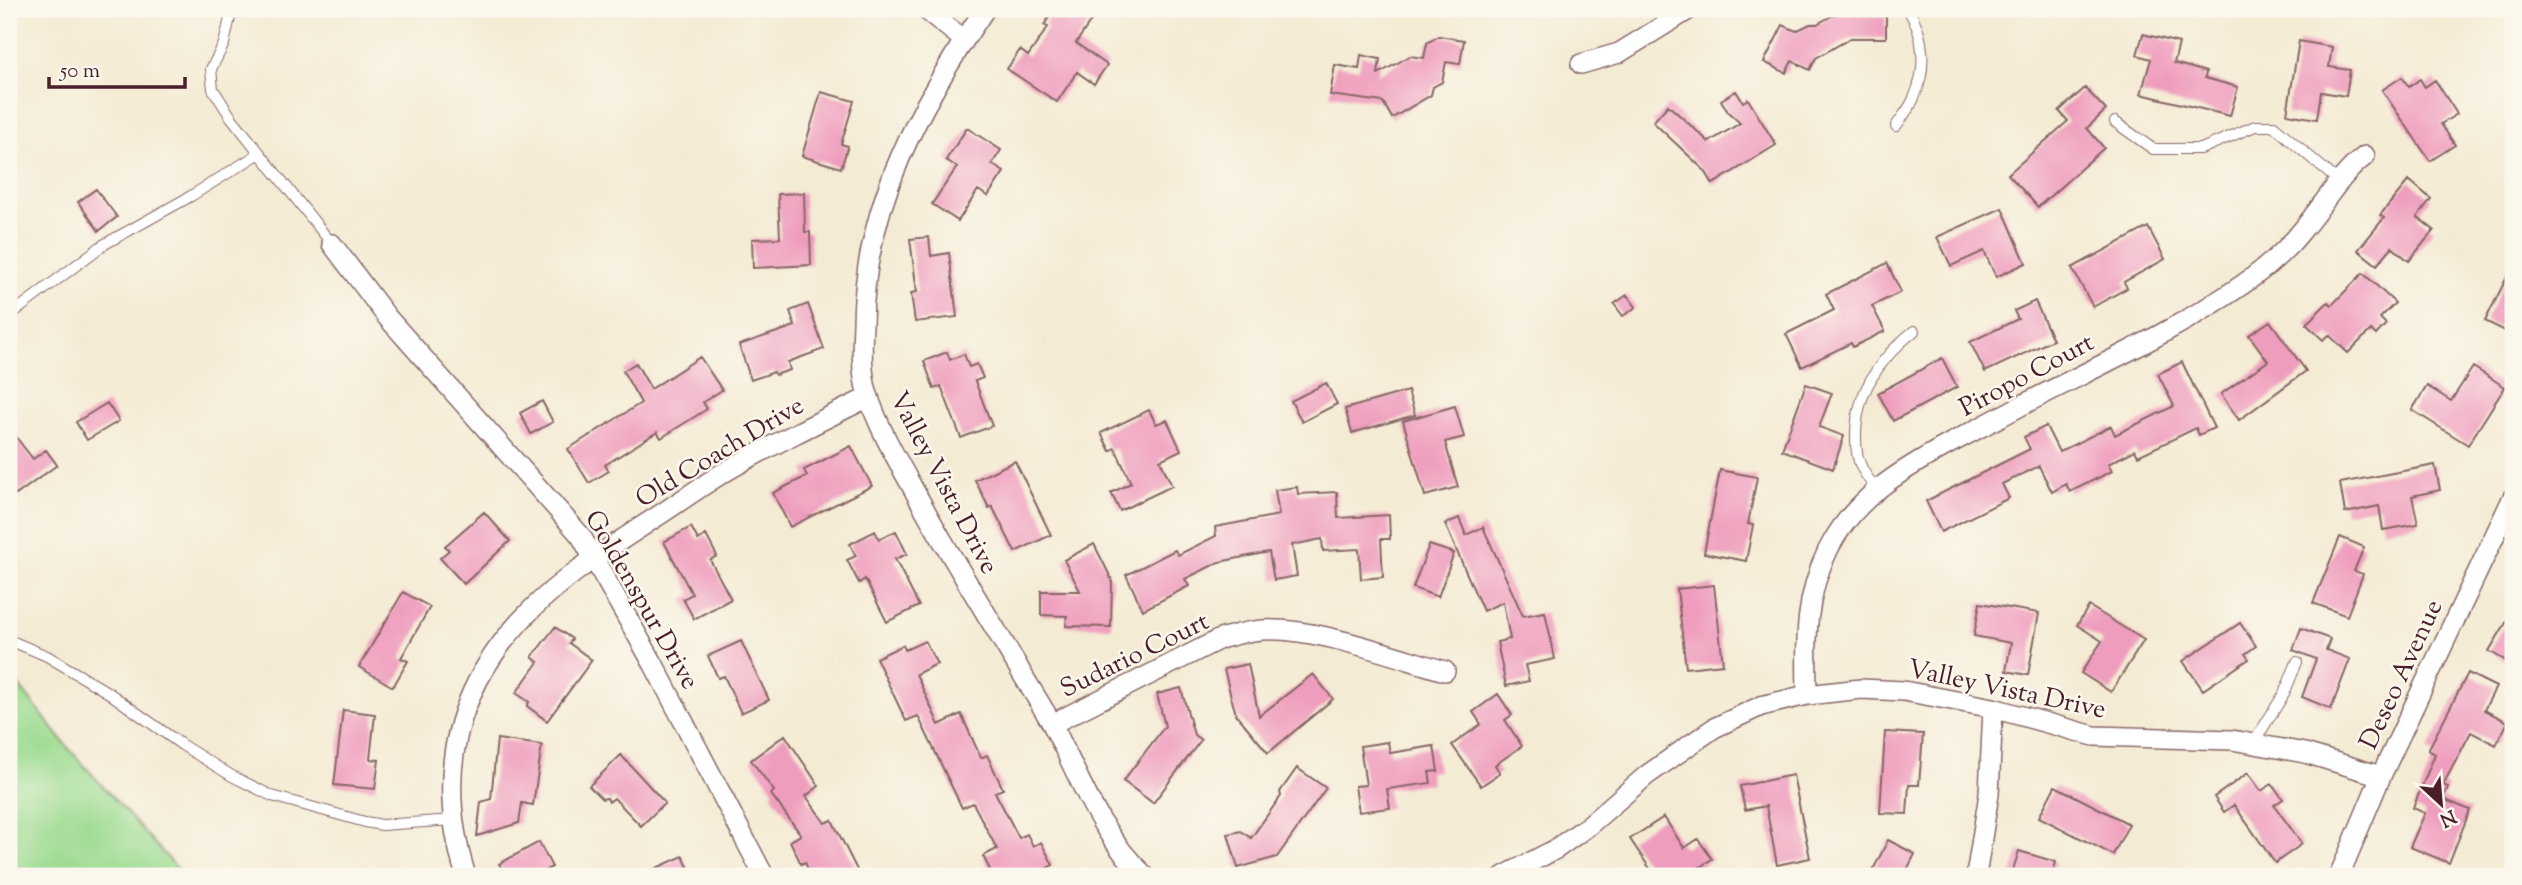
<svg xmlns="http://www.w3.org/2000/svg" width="2522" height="885" viewBox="0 0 2522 885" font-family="'Sorts Mill Goudy',serif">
<rect width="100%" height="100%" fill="#fbf7ec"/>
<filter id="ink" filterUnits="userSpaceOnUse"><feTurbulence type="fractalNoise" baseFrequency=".0143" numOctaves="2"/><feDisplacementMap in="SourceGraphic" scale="14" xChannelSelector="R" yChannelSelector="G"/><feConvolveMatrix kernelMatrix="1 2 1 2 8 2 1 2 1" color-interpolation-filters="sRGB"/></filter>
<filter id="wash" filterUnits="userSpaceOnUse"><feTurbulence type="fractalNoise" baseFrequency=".00686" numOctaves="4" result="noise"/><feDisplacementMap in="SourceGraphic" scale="28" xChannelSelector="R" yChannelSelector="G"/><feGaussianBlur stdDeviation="1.57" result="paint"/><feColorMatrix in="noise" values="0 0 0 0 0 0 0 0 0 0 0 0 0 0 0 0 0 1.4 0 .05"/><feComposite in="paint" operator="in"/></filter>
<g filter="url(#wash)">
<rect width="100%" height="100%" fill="#f4ebd4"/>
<path fill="#9cdb91" stroke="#737d5e" stroke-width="2" d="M9 673 70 750 184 876H9Z"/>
<g id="blocks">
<path fill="#ef9dbd" d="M1055 9H1099L1076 43 1107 65 1094 84 1077 72 1057 102 1007 69 1020 50 1028 56 1048 27 1044 25Z
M1835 9H1862V15L1886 16V38H1851L1816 58 1810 70 1792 61 1786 73 1764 62 1783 25 1796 31 1810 24H1817L1835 14Z
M2143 34 2179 43 2174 63 2206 72 2205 78 2238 87 2230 116 2141 94 2151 59 2137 55Z
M1439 36 1464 40 1460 64 1446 62 1442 82 1433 87 1431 95 1392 118 1383 102 1330 95 1335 65 1359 69 1361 55 1380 59 1378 74 1410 56 1424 58 1427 43Z
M2299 41 2332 47 2329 67 2350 70 2346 96 2321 92 2317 119 2287 114Z
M2402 77 2409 87 2420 79 2425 87 2435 80 2457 114 2441 124 2455 145 2430 161 2382 90Z
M2085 88 2106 110 2087 128 2104 148 2038 207 2008 174 2068 121 2059 111Z
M1736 91 1743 102 1748 99 1776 145 1713 184 1705 171 1653 122 1668 105 1709 142 1740 123 1728 112 1721 100Z
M821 92 854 101 841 144 848 146 841 168 802 156Z
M967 128 1001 150 992 164 1004 172 988 196 978 190 958 221 932 204 957 167 946 160Z
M2409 180 2431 199 2417 217 2434 230 2409 261 2392 247 2377 265 2358 250 2384 218 2380 215Z
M96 189 117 217 99 231 78 202Z
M804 193 805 232H810L811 265 753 268 752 239 780 238 778 194Z
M2002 208 2026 263 1996 277 1984 251 1951 266 1937 237Z
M2148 227 2165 259 2124 282 2127 288 2093 307 2072 268Z
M929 237 931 256 949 253 957 317 915 322 911 293 917 292 910 239Z
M1887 263 1901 292 1872 306 1885 331 1853 347 1851 343 1802 367 1786 334 1834 310 1826 294Z
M2513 265V335L2485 321Z
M2363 273 2395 303 2380 318 2386 324 2376 335 2371 330 2348 353 2329 335 2323 340 2306 324 2328 302 2332 305Z
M1627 295 1636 307 1623 316 1614 304Z
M2035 301 2053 340 1985 372 1970 342 2018 319 2014 311Z
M808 304 824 349 788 362 790 370 775 375 774 372 751 380 739 345 795 326 790 311Z
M2270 321 2306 371 2239 420 2221 394 2268 361 2249 335Z
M947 352 950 360 964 354 969 367 977 364 983 378 975 381 992 426 961 438 941 386 934 389 924 361Z
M700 357 722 390 703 402 707 409 661 438 657 432 605 465 609 471 589 483 568 449 641 403 623 371 636 363 651 389Z
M1942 358 1957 387 1893 421 1878 393Z
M2182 362 2214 428 2199 435 2196 428 2138 456 2135 450 2108 464 2112 471 2070 492 2066 484 2052 492 2039 466 2002 484 2009 498 1941 532 1926 501 2030 449 2024 437 2046 426 2059 452 2111 426 2115 435 2174 406 2158 374Z
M2473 367 2505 387 2468 445 2412 410 2427 386 2451 401Z
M1326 383 1337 404 1302 422 1291 401Z
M1806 384 1832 393 1819 427 1844 436 1833 469 1782 450Z
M1408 391 1415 415 1352 433 1345 409Z
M542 401 553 422 531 434 520 413Z
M107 403 119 421 87 440 76 422Z
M1455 406 1464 437 1445 442 1458 487 1425 496 1403 421Z
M1149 410 1156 424 1167 420 1181 450 1160 460 1172 486 1120 511 1111 493 1131 483 1115 448 1110 451 1101 433Z
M9 428 33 459 46 450 57 465 16 495 9 484Z
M851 446 872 486 790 527 773 493 807 476 804 470Z
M1015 461 1051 535 1015 552 992 506 989 508 975 480Z
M2435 465 2440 490 2412 496 2418 524 2383 530 2379 506 2345 513 2340 483Z
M1720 470 1757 477 1748 524 1753 525 1746 561 1704 553Z
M1297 487 1298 494 1337 492 1338 518 1389 515 1390 539H1381L1383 577 1361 579 1359 549 1323 551 1322 539 1292 545 1297 576 1274 580 1269 552 1219 562 1185 579 1189 586 1143 610 1126 575 1175 550 1178 555 1216 536 1215 527 1279 515 1275 490Z
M484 512 510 541 464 584 440 558 449 550 445 546Z
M1459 518 1466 535 1483 527 1523 616 1545 612 1555 659 1525 665 1529 681 1506 686 1497 642 1510 639 1503 602 1483 611 1445 524Z
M691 527 698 540 706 535 717 556 710 560 731 599 694 619 683 599 692 594 664 542Z
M875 531 879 539 896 531 907 554 895 559 919 606 887 622 865 579 859 583 847 560 856 556 850 544Z
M2340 537 2364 547 2354 571 2363 574 2347 616 2313 603Z
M1094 544 1112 580 1111 627 1066 626 1067 616 1041 615V591H1080L1064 560Z
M1429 545 1454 553 1438 597 1413 588Z
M1714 585 1723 664 1686 668 1677 589Z
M403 592 430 607 401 658 408 661 393 687 359 667Z
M1980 603 2039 613 2028 675 2006 671 2011 643 1974 636Z
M2089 606 2144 640 2111 692 2081 673 2102 641 2077 625Z
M2513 611V665L2489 651Z
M2240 623 2256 646 2245 654 2249 659 2203 690 2183 661Z
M555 627 572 639 569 643 592 660 547 721 527 706 529 702 516 693 538 662 532 657Z
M2301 628 2330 639 2326 650 2350 659 2331 709 2302 697 2316 659 2293 650Z
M741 641 769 700 741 713 724 676 718 678 708 656Z
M925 641 937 664 916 674 939 725 961 714 981 758 987 755 1003 789 995 792 1019 838 1027 834 1033 846 1041 842 1053 865 1032 876H993L983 856 997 849 973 803 962 808 918 716 906 721 876 658 903 645 905 650Z
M1248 664 1259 716 1313 674 1333 699 1268 753 1236 714 1231 697 1224 669Z
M2468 673 2496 687 2484 710 2508 722 2496 745 2471 732 2443 785 2448 787 2443 799 2470 810 2449 863 2410 847 2425 813 2413 808 2435 754 2428 750Z
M1181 688 1194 735 1201 740 1153 803 1123 781 1165 726 1157 694Z
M1498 694 1512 715 1505 720 1522 746 1495 765 1500 773 1481 786 1452 745 1481 724 1473 712Z
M343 710 375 714 370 759 379 760 375 789 334 785Z
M1885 732 1923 734 1919 785H1909L1907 814 1880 813Z
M785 735 819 786 806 796 825 823 832 820 860 876H811L805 862 801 864 790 841 801 835 771 794 774 791 751 760Z
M497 739 542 745 533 805 522 803 519 823 477 836 481 802 491 799Z
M1388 742 1390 753 1434 746 1438 771 1429 772 1431 783 1387 789 1390 808 1359 812 1355 786 1366 785 1360 746Z
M621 755 665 803 641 826 614 798 609 802 607 798 602 799 589 786Z
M1297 768 1326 788 1277 857 1238 868 1228 834 1241 831 1251 838 1281 796 1280 792Z
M2248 773 2261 791 2272 784 2283 799 2274 805 2302 844 2275 863 2234 805 2224 812 2214 797Z
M1793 775 1810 858 1777 865 1766 806 1745 810 1740 786Z
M2055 786 2129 824 2113 855 2039 817Z
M1664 817 1684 848 1698 839 1712 859 1686 876H1655L1630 839Z
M1888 840 1915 854 1904 876H1870Z
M539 842 552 867 535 876H506L499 864Z
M2019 851 2056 862 2052 876H2011Z
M683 856 692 876H639Z"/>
</g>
</g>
<g filter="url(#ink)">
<use href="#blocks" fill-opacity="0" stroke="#866666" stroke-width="2"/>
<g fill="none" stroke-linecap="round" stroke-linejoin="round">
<g stroke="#866666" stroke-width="12">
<path id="service" d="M232 9 224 44 211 69 213 89 231 117 332 244
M2115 122 2153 149H2201L2255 126H2274L2338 181
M1896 126C1902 117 1910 108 1914 98 1927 69 1925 36 1908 9
M9 316 103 245 191 196 260 153
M1876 489C1871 482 1864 474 1861 466 1857 458 1856 448 1856 439 1855 393 1879 359 1914 331
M9 640 47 656 109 693 182 745 232 776 272 796 365 822 382 825 453 820
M2253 744 2284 694 2297 662"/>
</g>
<g stroke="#866666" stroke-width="22">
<path id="minor" d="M925 9 964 40
M985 9C920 104 864 206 863 324 862 345 861 371 867 392 878 427 897 460 915 492 947 551 983 608 1017 665 1028 685 1041 704 1052 724 1081 779 1098 833 1145 876
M1581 64 1619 53 1690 9
M332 244 387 317 581 536 654 665 764 876
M1807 695C1806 642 1804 599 1828 550 1854 498 1900 471 1949 444 1975 430 2002 416 2028 402 2100 365 2175 331 2242 285 2265 269 2287 250 2304 228 2325 203 2339 176 2365 156
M1052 724 1220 639C1234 635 1247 631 1262 630 1315 627 1393 656 1445 671
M466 876C434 773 455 685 532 609 566 575 608 549 647 523 671 508 694 491 718 476 767 447 818 422 869 397
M1504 876 1556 849 1588 826 1647 775 1714 728 1761 706 1807 695 1861 689 1904 691 1993 708 2094 736 2232 740 2305 753 2381 776
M1976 876 1989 794 1993 708
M2339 876 2381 776 2513 497"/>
</g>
<use href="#service" stroke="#fff" stroke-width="10"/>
<use href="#minor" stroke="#fff" stroke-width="19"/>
</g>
</g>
<g text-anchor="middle" stroke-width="5" stroke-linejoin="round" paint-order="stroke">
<g font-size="26" fill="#4a1f2b" stroke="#fbf7ec">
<text transform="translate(2026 374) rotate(-28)" y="9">Piropo Court</text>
<text transform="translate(719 451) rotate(-31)" y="9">Old Coach Drive</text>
<text transform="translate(945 482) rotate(62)" y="9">Valley Vista Drive</text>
<text transform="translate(643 599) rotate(60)" y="9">Goldenspur Drive</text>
<text transform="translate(1134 654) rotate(-26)" y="9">Sudario Court</text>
<text transform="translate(2400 674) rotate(-65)" y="9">Deseo Avenue</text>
<text transform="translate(2007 688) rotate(12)" y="9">Valley Vista Drive</text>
</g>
</g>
<rect width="2522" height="885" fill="none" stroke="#fbf7ec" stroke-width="35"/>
<g transform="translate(2441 804) rotate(154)" stroke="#fbf7ec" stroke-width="5" paint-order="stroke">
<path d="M0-5L12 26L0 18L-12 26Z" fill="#4a1f2b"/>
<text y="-10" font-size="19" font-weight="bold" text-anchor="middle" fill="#4a1f2b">N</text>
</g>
<path d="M49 77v10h136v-10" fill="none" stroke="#4a1f2b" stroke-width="3.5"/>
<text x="60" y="77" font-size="21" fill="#4a1f2b" stroke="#fbf7ec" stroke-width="5" paint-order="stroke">50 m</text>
</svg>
